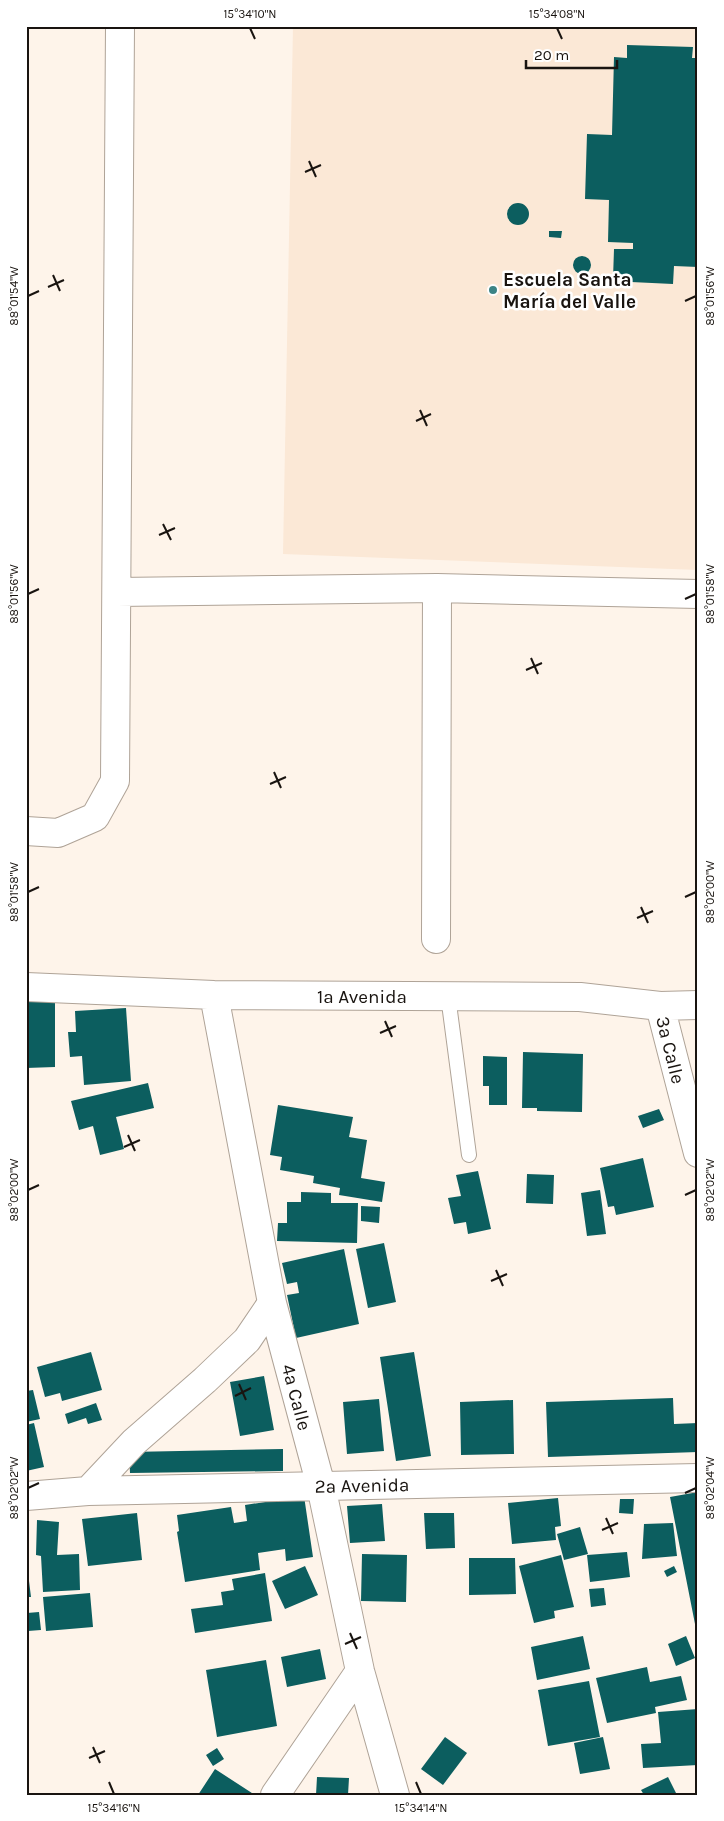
<svg xmlns="http://www.w3.org/2000/svg" width="724" height="1821" viewBox="0 0 724 1821" font-family="Karla,sans-serif">
<rect width="100%" height="100%" fill="#fef4ea"/>
<path fill="#fbe8d6" d="M293 26 698 27V570L283 554Z"/>
<path fill="#0c5e5f" d="M627 45 693 47 692 58H698V267L674 266 673 284 631 282V279H613L614 249H633V243L608 242 609 200 585 199 587 134 612 135 614 57 627 58Z
M507 214a11 11 0 1 1 22 0a11 11 0 1 1-22 0Z
M549 231H562L561 238 549 237Z
M573 265a9 9 0 1 1 18 0a9 9 0 1 1-18 0Z
M55 1000V1067L26 1068V1001Z
M126 1008 131 1081 84 1085 82 1056 70 1057 68 1032H76L75 1011Z
M523 1052 583 1054 582 1112 537 1111V1108H522Z
M483 1056 507 1057V1105H489V1086H483Z
M148 1083 154 1108 116 1117 124 1149 100 1155 93 1126 79 1130 71 1101Z
M278 1105 353 1117 349 1137 367 1140 361 1178 385 1182 382 1202 339 1195 340 1188 313 1183 314 1176 280 1170 282 1157 270 1155Z
M659 1109 664 1120 643 1128 638 1116Z
M643 1158 654 1207 616 1215 614 1206 608 1207 600 1168Z
M478 1171 491 1229 468 1234 466 1222 454 1224 448 1198 461 1196 456 1175Z
M527 1174 554 1175 553 1204 526 1203Z
M600 1190 606 1234 587 1236 581 1193Z
M301 1192 331 1193V1203H358L357 1243 277 1241 278 1223H287V1202H301Z
M361 1206 380 1207 379 1223 361 1221Z
M384 1243 396 1302 368 1308 356 1249Z
M344 1249 359 1324 296 1338 287 1295 299 1293 297 1282 287 1284 282 1263Z
M91 1352 102 1390 62 1401 60 1393 45 1397 37 1367Z
M414 1352 431 1456 396 1461 380 1357Z
M264 1376 274 1430 240 1436 230 1382Z
M33 1390 40 1419 26 1422V1391Z
M673 1398 674 1424 698 1423V1452L548 1457 546 1402Z
M379 1399 384 1451 347 1454 343 1402Z
M513 1400 514 1454 461 1455 460 1402Z
M96 1403 102 1420 88 1424 86 1418 68 1424 65 1414Z
M34 1423 44 1467 26 1471V1425Z
M283 1449V1471L130 1473 129 1452Z
M698 1492V1623L695 1624 670 1497Z
M304 1496 313 1557 286 1561 285 1549 258 1553 260 1570 185 1582 177 1532 179 1531 177 1515 231 1507 234 1523 247 1521 245 1505Z
M558 1498 561 1526 555 1527 556 1540 512 1544 508 1503Z
M620 1499H634L633 1514 619 1513Z
M382 1504 385 1541 350 1543 347 1506Z
M137 1513 142 1560 88 1566 82 1519Z
M424 1513H454L455 1548 426 1549Z
M37 1520 59 1522 57 1555 79 1554 80 1590 43 1592 41 1556 36 1555Z
M673 1523 677 1556 642 1559 644 1524Z
M580 1527 588 1554 564 1560 557 1534Z
M627 1552 630 1577 590 1582 587 1555Z
M362 1554 407 1555 406 1602 361 1601Z
M561 1555 574 1607 554 1611 555 1618 534 1623 519 1566Z
M26 1557 31 1597H26Z
M469 1558H515L516 1594 469 1595Z
M305 1566 318 1595 285 1609 272 1581Z
M674 1566 677 1572 667 1577 664 1571Z
M265 1573 272 1621 195 1633 191 1609 223 1605 221 1592 234 1590 232 1579Z
M604 1588 606 1605 591 1607 589 1589Z
M90 1593 93 1627 46 1631 43 1597Z
M39 1612 41 1630 28 1631 27 1613Z
M583 1636 590 1669 537 1680 531 1647Z
M686 1636 695 1658 676 1666 668 1644Z
M320 1649 326 1679 287 1687 281 1657Z
M266 1660 277 1726 217 1737 206 1670Z
M647 1667 650 1682 681 1676 687 1700 655 1707 656 1713 607 1723 596 1678Z
M589 1681 600 1737 548 1746 538 1690Z
M698 1709V1765L643 1768 641 1744 661 1743 658 1712Z
M445 1737 467 1753 443 1785 421 1769Z
M603 1737 610 1769 580 1774 574 1743Z
M217 1748 224 1759 213 1766 206 1755Z
M215 1769 255 1795H198Z
M317 1777 349 1778 348 1795H316Z
M668 1777 677 1795H644L641 1790Z"/>
<g fill="none" stroke-linecap="round" stroke-linejoin="round">
<g stroke="#afa397" stroke-width="16">
<path id="service" d="M448 996 469 1155"/>
</g>
<g stroke="#afa397" stroke-width="30">
<path id="minor" d="M117 592 437 588 698 594
M26 831 58 833 95 817 115 781 120 26
M436 939 437 588
M26 987 214 995 580 997 660 1006 698 1005
M214 995 272 1303 321 1486 360 1671 395 1795
M660 1006 698 1153
M88 1491 134 1442 205 1380 247 1340 272 1303
M26 1496 88 1491 698 1478
M275 1795 360 1671"/>
</g>
<use href="#service" stroke="#fff" stroke-width="14"/>
<use href="#minor" stroke="#fff" stroke-width="28"/>
</g>
<path fill="none" stroke="#191410" stroke-width="2" d="M250 28 255 39M557 28 562 39M309 161 316 177M305 172 321 165M53 275 60 291M48 287 64 280M28 296 39 291M685 301 696 296M420 410 427 426M416 421 431 414M163 524 171 540M159 535 175 528M28 594 39 589M685 599 696 594M531 658 538 674M526 670 542 663M274 772 281 788M270 784 286 777M28 892 39 887M685 897 696 892M641 907 648 923M637 918 653 911M385 1021 392 1037M380 1033 396 1026M128 1135 135 1151M124 1147 140 1140M28 1190 39 1185M685 1195 696 1190M496 1270 503 1286M491 1281 507 1274M239 1384 246 1400M235 1396 251 1388M28 1488 39 1483M685 1493 696 1488M606 1518 613 1534M602 1530 618 1523M350 1633 357 1649M345 1644 361 1637M93 1747 100 1763M89 1758 105 1751M109 1782 114 1794M416 1782 421 1794"/>
<circle fill="#3c8485" stroke="#fff" stroke-width="2" cx="493" cy="290" r="5"/>
<g text-anchor="middle" stroke-width="5" stroke-linejoin="round" paint-order="stroke">
<g font-size="19" font-weight="bold" fill="#191410" stroke="#fff" text-anchor="start">
<text x="503" y="286">Escuela Santa<tspan x="503" dy="22">María del Valle</tspan></text>
</g>
<g font-size="19" fill="#191410" stroke="#fff">
<text x="362" y="1003">1a Avenida</text>
<text transform="translate(671 1050) rotate(76)" y="7">3a Calle</text>
<text transform="translate(297 1397) rotate(75)" y="7">4a Calle</text>
<text transform="translate(362 1485) rotate(-1)" y="7">2a Avenida</text>
</g>
</g>
<rect width="724" height="1821" fill="none" stroke="#ffffff" stroke-width="55"/>
<path d="M526 60v8h91v-8" fill="none" stroke="#191410" stroke-width="2.5"/>
<text x="534" y="60" font-size="15" fill="#191410" stroke="#ffffff" stroke-width="4" paint-order="stroke">20 m</text>
<rect x="28" y="28" width="668" height="1766" fill="none" stroke="#191410" stroke-width="2"/>
<g font-size="12" text-anchor="middle" fill="#191410">
<text x="250" y="18">15°34'10"N</text>
<text x="557" y="18">15°34'08"N</text>
<text transform="translate(14 296) rotate(-90)" y="4">88°01'54"W</text>
<text transform="translate(710 296) rotate(-90)" y="4">88°01'56"W</text>
<text transform="translate(14 594) rotate(-90)" y="4">88°01'56"W</text>
<text transform="translate(710 594) rotate(-90)" y="4">88°01'58"W</text>
<text transform="translate(14 892) rotate(-90)" y="4">88°01'58"W</text>
<text transform="translate(710 892) rotate(-90)" y="4">88°02'00"W</text>
<text transform="translate(14 1190) rotate(-90)" y="4">88°02'00"W</text>
<text transform="translate(710 1190) rotate(-90)" y="4">88°02'02"W</text>
<text transform="translate(14 1488) rotate(-90)" y="4">88°02'02"W</text>
<text transform="translate(710 1488) rotate(-90)" y="4">88°02'04"W</text>
<text x="114" y="1812">15°34'16"N</text>
<text x="421" y="1812">15°34'14"N</text>
</g>
</svg>
